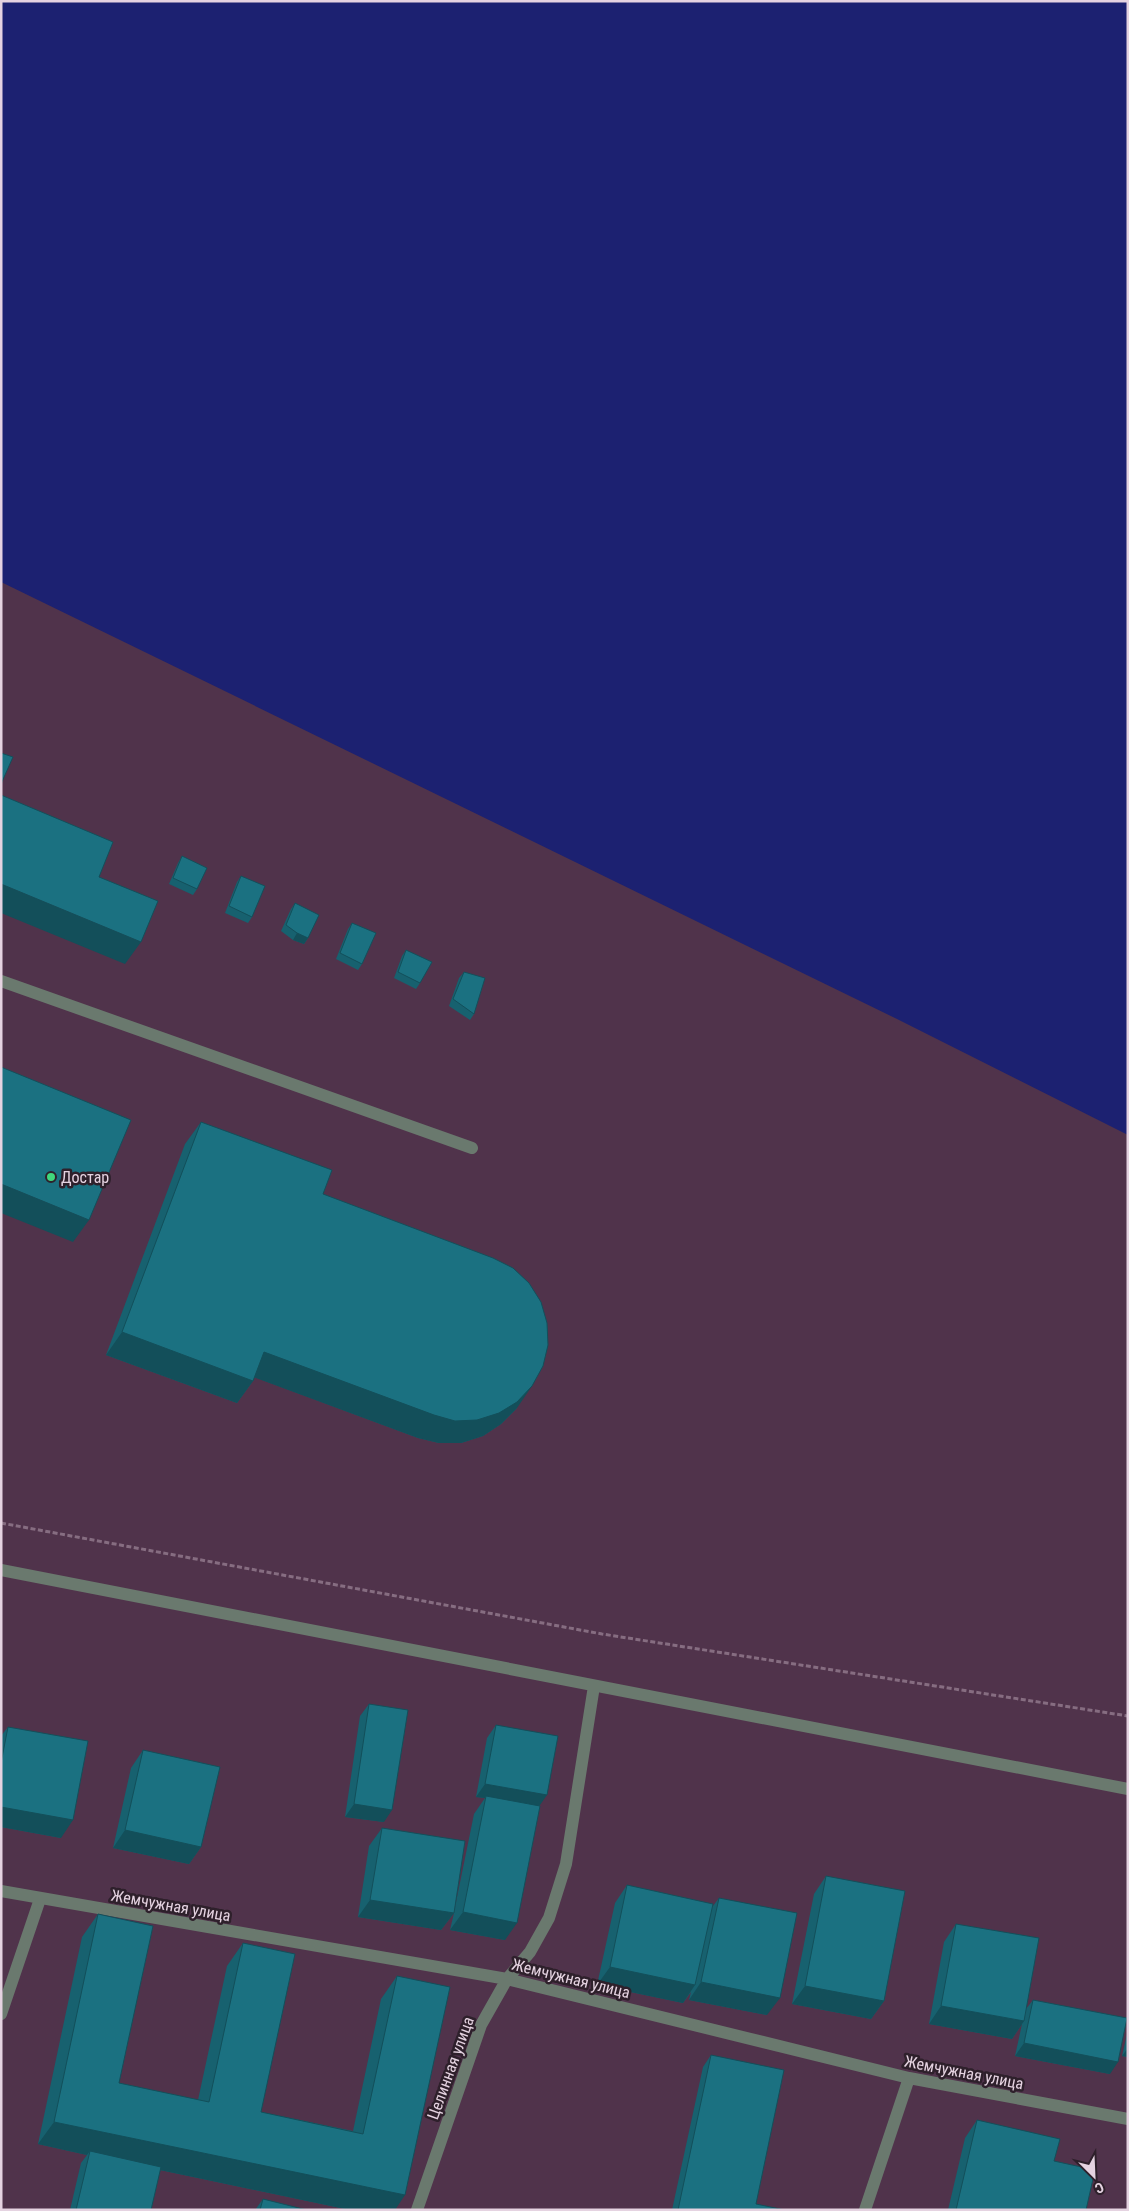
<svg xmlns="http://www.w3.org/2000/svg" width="1129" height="2211" viewBox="0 0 1129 2211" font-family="'Roboto Condensed',sans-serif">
<rect width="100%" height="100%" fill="#50334b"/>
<path fill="#1c2171" d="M1 1H1128V1135L897 1019 1 582Z"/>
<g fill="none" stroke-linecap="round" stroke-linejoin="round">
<path stroke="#866d81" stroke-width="3" stroke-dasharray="5 2.5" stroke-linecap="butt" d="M1 1523 602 1634 1128 1716"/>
<path stroke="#6a796e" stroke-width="12" d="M1 981 472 1148
M1 1570 1128 1789
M1 1891 507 1979 909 2078 1128 2119
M1 2014 40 1899
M417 2210 481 2025 507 1979 530 1952 549 1918 566 1864 594 1686
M865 2210 909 2078"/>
</g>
<path fill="#17616f" d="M182 856 197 889 193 895 169 884 178 863Z
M241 876 252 917 248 923 225 913 237 882Z
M295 903 308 938 304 944 293 940 281 931 291 909Z
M352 923 362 964 358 970 336 959 348 929Z
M406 950 420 983 416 989 394 978 402 956Z
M464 972 474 1014 470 1020 449 1006 459 978Z
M201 1122 323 1194 517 1408 501 1424 483 1436 461 1443H439L418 1438 254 1377 253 1381 237 1403 106 1355 185 1144Z
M369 1704 384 1822 345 1817 360 1716Z
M496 1725 540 1806 505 1940 450 1930 454 1913 441 1930 358 1917 369 1846 382 1828 454 1912 474 1814 485 1798 476 1797 487 1738Z
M8 1727 61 1838 1 1827V1736Z
M143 1750 201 1847 189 1864 113 1848 131 1768Z
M826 1876 884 2001 871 2019 792 2004 814 1894Z
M627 1885 713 1906 719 1898 767 2015 689 2000 691 1992 683 2003 597 1985 615 1903Z
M98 1914 119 2083 198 2100 227 1966 243 1943 261 2112 353 2131 381 1999 397 1976 395 2210H350L160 2170 151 2210H70L81 2163 87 2155 38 2144 82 1937Z
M956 1924 1026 2009 1033 2000 1110 2074 1015 2056 1022 2024 1012 2039 929 2024 944 1942Z
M1128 2030V2057L1122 2056Z
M711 2055 756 2204 785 2210H672L703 2067Z
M977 2120 1054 2161 1086 2210H948L965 2138Z
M263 2199 307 2210H255Z"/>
<path fill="#134f5a" d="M1 884 141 942 125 964 1 913Z
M297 933 308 938 304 944 293 940Z
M1 1184 89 1220 73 1242 1 1213Z
M122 1332 253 1381 237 1403 106 1355Z
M264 1352 532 1386 517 1408 501 1424 483 1436 461 1443H439L418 1438 248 1375Z
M485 1784 547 1795 538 1808 486 1796 485 1798 476 1797Z
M354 1804 392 1810 384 1822 345 1817Z
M1 1807 73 1820 61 1838 1 1827Z
M125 1830 201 1847 189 1864 113 1848Z
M370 1900 454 1913 441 1930 358 1917Z
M463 1912 517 1923 505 1940 450 1930Z
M610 1967 695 1985 683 2003 597 1985Z
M701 1982 780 1998 767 2015 689 2000Z
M805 1986 884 2001 871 2019 792 2004Z
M941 2006 1024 2021 1012 2039 929 2024Z
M1024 2043 1118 2062 1110 2074 1015 2056Z
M1128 2048V2057L1122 2056Z
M54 2122 405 2195 395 2210H350L89 2155 90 2151 87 2155 38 2144Z"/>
<path fill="#1b7181" stroke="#134f5a" d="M1 753 13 757 1 784Z
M1 795 113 842 99 877 158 901 141 942 1 884Z
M182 856 207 868 197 889 173 878Z
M241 876 265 886 252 917 229 906Z
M295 903 319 915 308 938 297 933 286 925Z
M352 923 376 933 362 964 340 953Z
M406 950 432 962 420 983 398 972Z
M464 972 485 978 474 1014 453 999Z
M1 1067 131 1120 89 1220 1 1184Z
M201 1122 332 1170 323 1194 493 1258 513 1268 529 1283 541 1302 547 1323 548 1345 543 1366 532 1386 517 1402 499 1413 477 1420 455 1421 434 1415 264 1352 253 1381 122 1332Z
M369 1704 408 1710 392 1810 354 1804Z
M496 1725 558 1736 547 1795 485 1784Z
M8 1727 88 1741 73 1820 1 1807V1763Z
M143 1750 220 1767 201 1847 125 1830Z
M486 1796 540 1806 517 1923 463 1912Z
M382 1828 465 1841 454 1913 370 1900Z
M826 1876 905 1891 884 2001 805 1986Z
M627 1885 713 1904 695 1985 610 1967Z
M719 1898 797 1913 780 1998 701 1982Z
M98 1914 153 1926 119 2083 209 2102 243 1943 295 1954 261 2112 363 2134 397 1976 450 1987 405 2195 54 2122Z
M956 1924 1039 1938 1024 2021 941 2006Z
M1033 2000 1127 2018 1118 2062 1024 2043Z
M711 2055 784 2070 756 2204 785 2210H678Z
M977 2120 1060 2139 1054 2161 1095 2170 1086 2210H956Z
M90 2151 161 2167 151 2210H76Z
M263 2199 307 2210H260Z"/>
<circle fill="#40d77c" stroke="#2e202b" stroke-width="2" cx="51" cy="1177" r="5"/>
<g text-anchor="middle" stroke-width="5" stroke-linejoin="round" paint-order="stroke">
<g font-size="16" fill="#e5d3e1" stroke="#2e202b" text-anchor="start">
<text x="61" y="1183">Достар</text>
</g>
<g font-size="16" fill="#e5d3e1" stroke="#2e202b">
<text transform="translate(171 1905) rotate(10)" y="6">Жемчужная улица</text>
<text transform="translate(571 1978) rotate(14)" y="6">Жемчужная улица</text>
<text transform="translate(450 2068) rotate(-70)" y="6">Целинная улица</text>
<text transform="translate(964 2072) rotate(11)" y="6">Жемчужная улица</text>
</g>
</g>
<rect width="1129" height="2211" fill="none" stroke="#e5d3e1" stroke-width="5"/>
<g transform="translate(1094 2176) rotate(156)" stroke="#2e202b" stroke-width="4" paint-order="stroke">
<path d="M0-4L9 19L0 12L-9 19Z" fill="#e5d3e1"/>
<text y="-8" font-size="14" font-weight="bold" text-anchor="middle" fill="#e5d3e1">С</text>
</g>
</svg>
